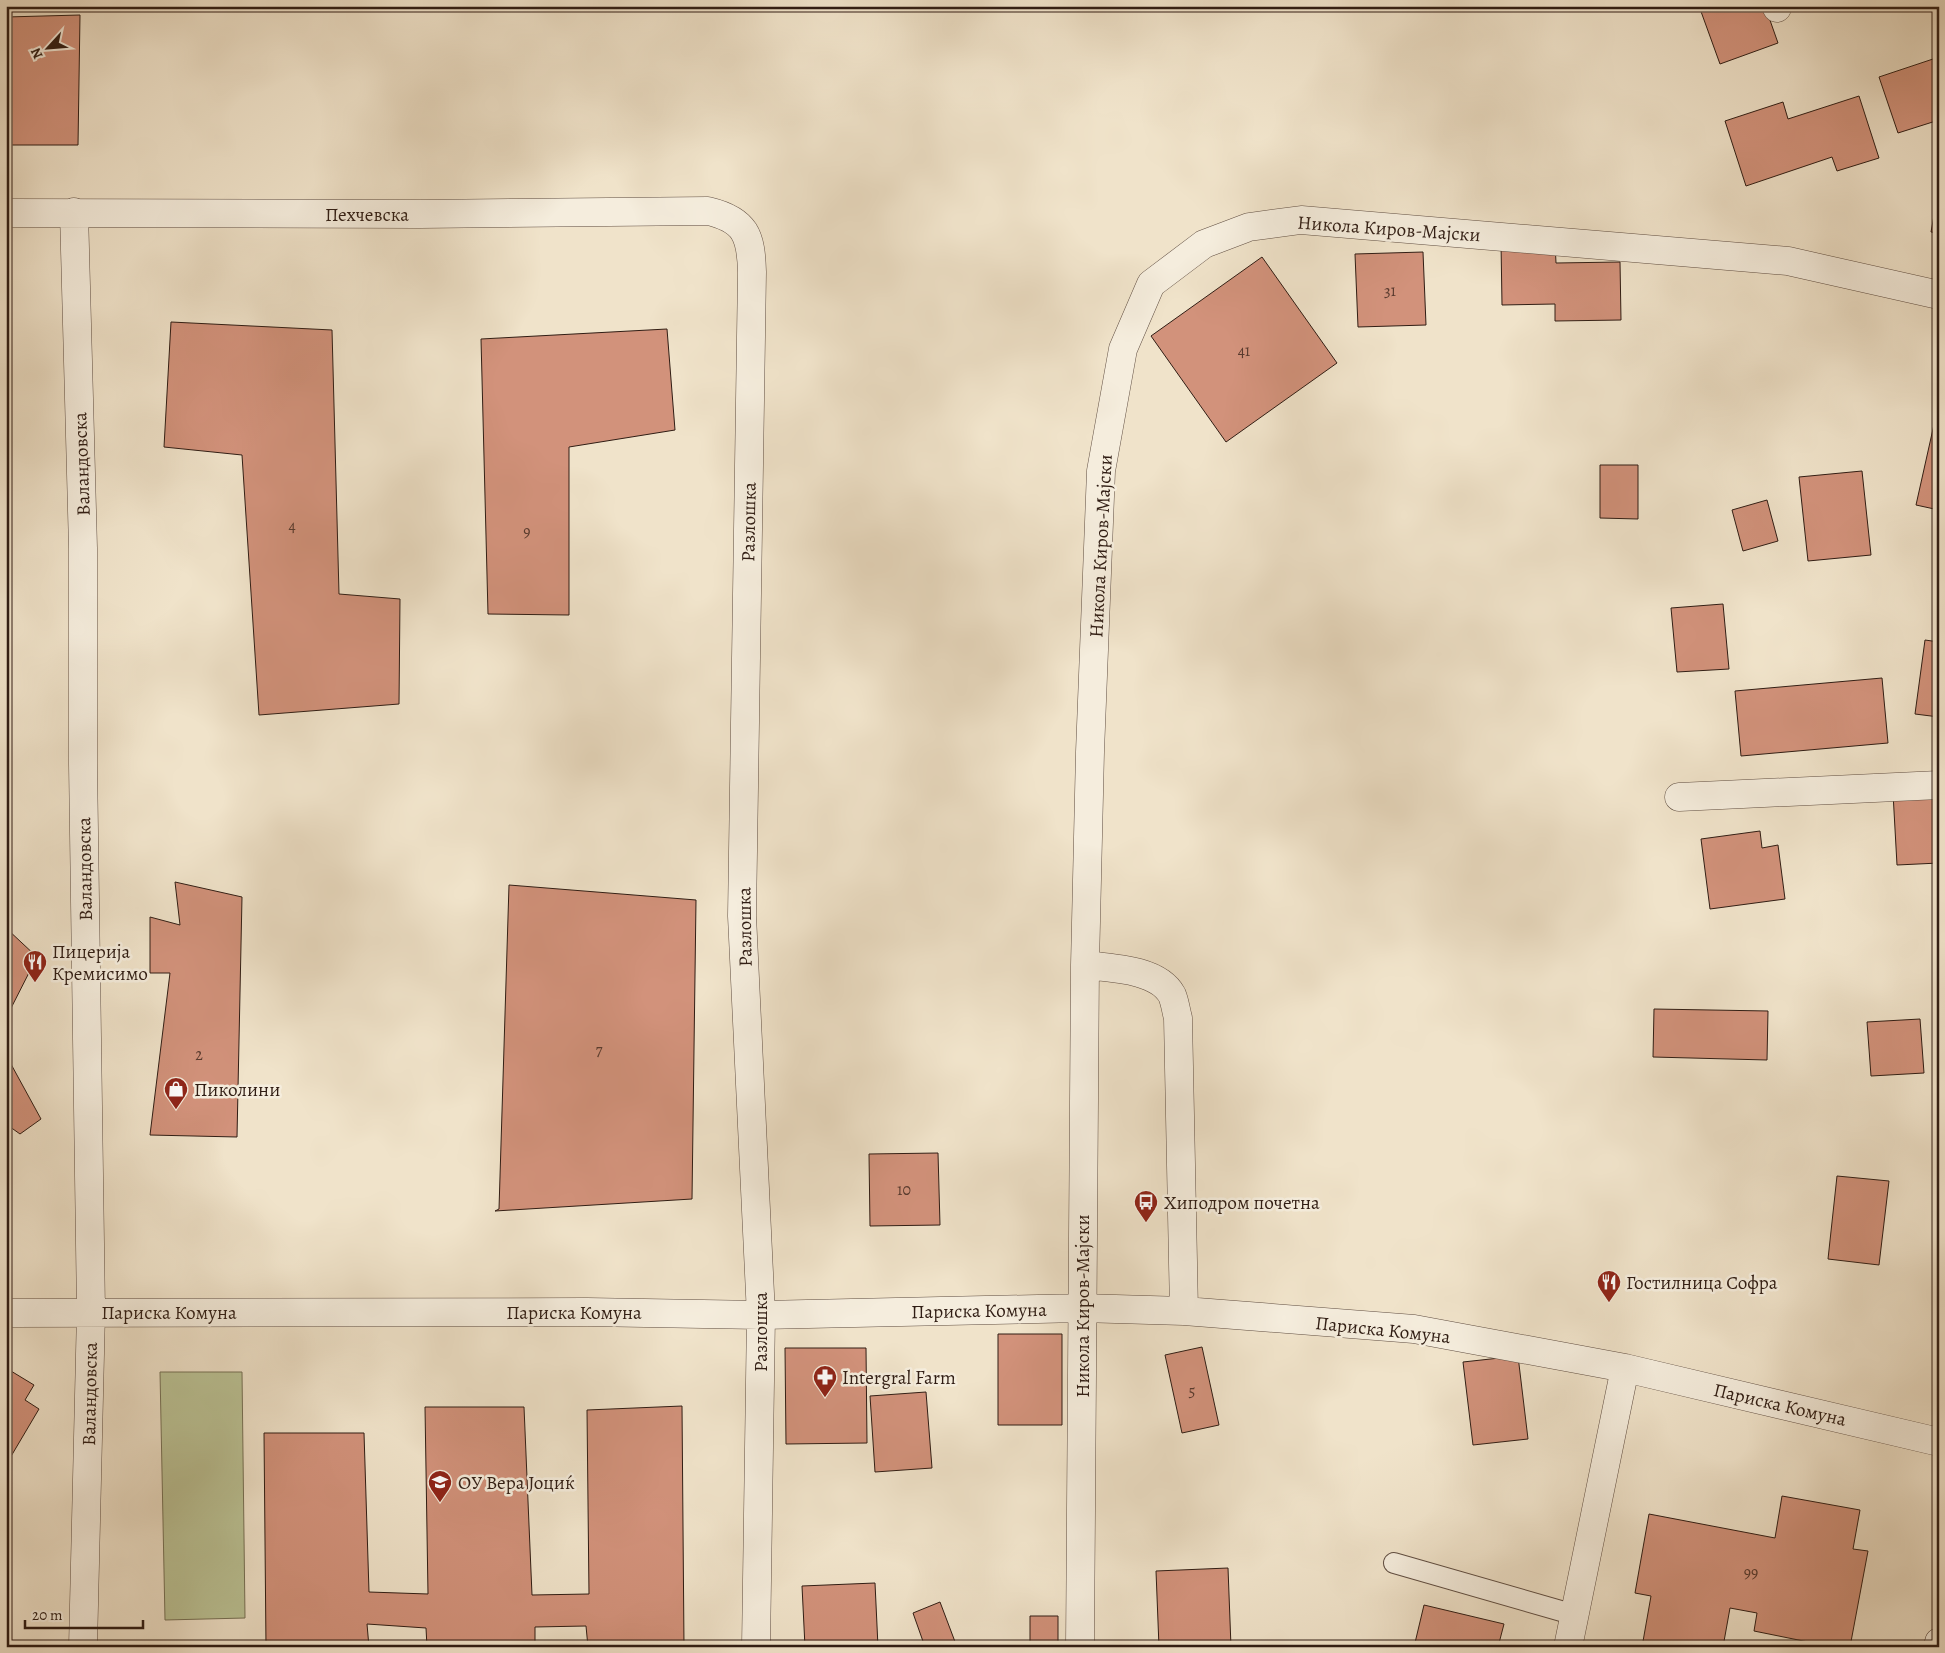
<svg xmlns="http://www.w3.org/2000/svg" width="1945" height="1653" viewBox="0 0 1945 1653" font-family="Alegreya,serif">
<rect width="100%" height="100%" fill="#f0e3ca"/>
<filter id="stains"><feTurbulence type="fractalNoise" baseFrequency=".004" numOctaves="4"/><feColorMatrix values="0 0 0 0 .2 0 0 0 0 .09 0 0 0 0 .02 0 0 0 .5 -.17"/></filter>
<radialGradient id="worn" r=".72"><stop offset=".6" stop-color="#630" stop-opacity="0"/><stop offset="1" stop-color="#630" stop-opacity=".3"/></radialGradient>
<path fill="#bbc396" stroke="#767055" d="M160 1372H242L245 1618 165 1620Z"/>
<path fill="#d2927b" stroke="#301d14" d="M1699 6H1765L1778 43 1720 64Z
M80 15 78 145H6V17Z
M1939 57V120L1898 133 1879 77Z
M1859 96 1879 158 1837 171 1832 157 1746 186 1725 121 1783 102 1788 119Z
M1939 188V233L1931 232Z
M1501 242H1555L1556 263 1620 262 1621 320 1555 321V304L1502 305Z
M1423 252 1426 325 1358 327 1355 254Z
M1262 257 1337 363 1226 442 1151 336Z
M171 322 332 330 339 594 400 599 399 704 259 715 242 455 164 447Z
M667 329 675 430 569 447V615L488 614 481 339Z
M1939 402V510L1916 505Z
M1600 465H1638V519L1600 518Z
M1862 471 1871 555 1808 561 1799 477Z
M1767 500 1778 541 1743 551 1732 510Z
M1723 604 1729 669 1677 672 1671 608Z
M1925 640 1939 642V717L1915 714Z
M1882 678 1888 743 1741 756 1735 691Z
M1939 791V863L1897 865 1893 793Z
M1760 831 1762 848 1778 845 1785 899 1710 909 1701 839Z
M175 882 242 897 237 1137 150 1135 170 973H150V917L180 925Z
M509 885 696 900 692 1199 495 1211 499 1209Z
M6 928 37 957 6 1018Z
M1654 1009 1768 1011 1767 1060 1653 1057Z
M1920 1019 1924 1073 1871 1076 1867 1022Z
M6 1055 41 1119 20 1134 6 1124Z
M938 1153 940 1225 870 1226 869 1154Z
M1837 1176 1889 1181 1879 1265 1828 1259Z
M998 1334H1062V1425H998Z
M1202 1347 1219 1425 1182 1433 1165 1355Z
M785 1348H866L867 1443 786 1444Z
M1518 1356 1528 1439 1473 1445 1463 1362Z
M6 1368 34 1385 25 1400 39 1409 10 1458 6 1455Z
M926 1392 932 1468 875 1472 870 1396Z
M682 1406 684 1647H588L586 1626 535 1627V1647H427L426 1628 367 1624 369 1647H266L264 1433H364L369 1592 428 1594 425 1407H524L532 1595 589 1594 587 1410Z
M1782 1496 1860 1510 1853 1549 1868 1551 1850 1647H1833L1754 1631 1757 1613 1730 1608 1723 1647H1642L1651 1596 1635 1593 1649 1514 1775 1538Z
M1228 1568 1231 1647H1159L1156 1571Z
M875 1583 878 1647H805L802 1586Z
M940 1602 957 1647H925L913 1613Z
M1424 1605 1504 1624 1498 1647H1414Z
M1030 1616H1058V1647H1030Z"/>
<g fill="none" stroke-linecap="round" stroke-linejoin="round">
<g stroke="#604e42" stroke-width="22">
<path id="service" d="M1394 1563 1575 1615"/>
</g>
<g stroke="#604e42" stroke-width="29">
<path id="minor" d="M1776 6 1777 8
M74 212 83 548V764L91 1312 83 1647
M6 213 420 214 708 211C746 220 751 236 752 272L742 916 761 1315 756 1647
M1679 797 1939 785
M1085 965C1111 968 1158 969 1172 995 1175 1002 1176 1011 1178 1018L1184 1311
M6 1313 587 1312 761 1315 1081 1308 1184 1311 1414 1329 1625 1368 1939 1442
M1080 1647 1085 965 1090 752 1101 471 1123 349 1151 284 1204 244 1249 227 1301 220 1788 261 1939 295
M1568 1647 1625 1368"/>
</g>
<g stroke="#301d14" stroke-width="29">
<path id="secondary" d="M1938 1647 1939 1642"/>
</g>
<use href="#service" stroke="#f5eddd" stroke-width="20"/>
<use href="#minor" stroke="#f5eddd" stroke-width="28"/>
<use href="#secondary" stroke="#f5eddd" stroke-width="28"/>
</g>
<defs>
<g id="restaurant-pin" transform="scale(1.25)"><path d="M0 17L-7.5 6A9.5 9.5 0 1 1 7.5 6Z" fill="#8f2418" stroke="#f5eddd"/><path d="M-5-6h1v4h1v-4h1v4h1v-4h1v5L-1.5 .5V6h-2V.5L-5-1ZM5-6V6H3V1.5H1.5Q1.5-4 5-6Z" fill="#fff"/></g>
<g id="shop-pin" transform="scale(1.25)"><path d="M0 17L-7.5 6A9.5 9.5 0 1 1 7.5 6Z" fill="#8f2418" stroke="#f5eddd"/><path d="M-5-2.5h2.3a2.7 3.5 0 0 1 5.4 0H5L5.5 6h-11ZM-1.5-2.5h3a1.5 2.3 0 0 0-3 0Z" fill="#fff"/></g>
<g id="bus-pin" transform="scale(1.25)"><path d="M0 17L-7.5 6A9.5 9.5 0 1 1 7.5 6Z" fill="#8f2418" stroke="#f5eddd"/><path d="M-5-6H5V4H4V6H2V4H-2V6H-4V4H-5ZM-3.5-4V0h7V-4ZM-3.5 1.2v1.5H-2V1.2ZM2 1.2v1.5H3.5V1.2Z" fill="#fff"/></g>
<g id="pharmacy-pin" transform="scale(1.25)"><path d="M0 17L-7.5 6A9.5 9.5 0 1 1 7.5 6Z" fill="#8f2418" stroke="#f5eddd"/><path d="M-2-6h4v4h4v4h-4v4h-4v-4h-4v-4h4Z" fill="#fff"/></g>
<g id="school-pin" transform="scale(1.25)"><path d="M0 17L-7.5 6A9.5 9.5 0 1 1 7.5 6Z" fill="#8f2418" stroke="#f5eddd"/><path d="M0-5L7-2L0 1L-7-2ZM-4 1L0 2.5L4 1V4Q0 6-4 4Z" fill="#fff"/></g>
</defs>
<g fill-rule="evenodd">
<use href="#restaurant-pin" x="35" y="962"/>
<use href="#shop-pin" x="176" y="1089"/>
<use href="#bus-pin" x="1146" y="1202"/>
<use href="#restaurant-pin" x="1609" y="1282"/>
<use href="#pharmacy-pin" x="825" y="1377"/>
<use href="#school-pin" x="440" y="1482"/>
</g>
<g text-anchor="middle" stroke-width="5" stroke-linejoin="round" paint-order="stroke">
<g font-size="16" fill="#583a2e">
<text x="1390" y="296">31</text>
<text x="1244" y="356">41</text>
<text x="292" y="531">4</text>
<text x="527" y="537">9</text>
<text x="599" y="1055">7</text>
<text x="199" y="1060">2</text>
<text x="904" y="1195">10</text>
<text x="1192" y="1396">5</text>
<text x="1751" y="1578">99</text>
</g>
<g font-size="19" fill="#301d14" stroke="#f5eddd">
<text x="367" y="221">Пехчевска</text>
<text transform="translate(1389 228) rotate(4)" y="7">Никола Киров-Мајски</text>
<text transform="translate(81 464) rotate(-92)" y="7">Валандовска</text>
<text transform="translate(748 522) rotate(-89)" y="7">Разлошка</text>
<text transform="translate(1100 546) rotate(-87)" y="7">Никола Киров-Мајски</text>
<text transform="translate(84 869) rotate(-91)" y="7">Валандовска</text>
<text transform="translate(744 927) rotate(-91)" y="7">Разлошка</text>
<text transform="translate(1082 1306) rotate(-90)" y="7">Никола Киров-Мајски</text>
<text transform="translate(979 1310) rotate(-1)" y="7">Париска Комуна</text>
<text x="169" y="1319">Париска Комуна</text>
<text x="574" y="1319">Париска Комуна</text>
<text transform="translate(1383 1329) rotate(6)" y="7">Париска Комуна</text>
<text transform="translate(760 1332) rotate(-90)" y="7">Разлошка</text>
<text transform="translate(89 1394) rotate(-89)" y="7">Валандовска</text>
<text transform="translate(1780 1404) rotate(13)" y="7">Париска Комуна</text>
</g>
<g font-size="19" fill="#301d14" stroke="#f5eddd" text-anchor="start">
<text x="52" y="958">Пицерија<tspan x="52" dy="22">Кремисимо</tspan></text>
<text x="194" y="1096">Пиколини</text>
<text x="1164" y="1209">Хиподром почетна</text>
<text x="1626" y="1289">Гостилница Софра</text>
<text x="842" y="1384">Intergral Farm</text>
<text x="458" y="1489">ОУ Вера Јоциќ</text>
</g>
</g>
<rect width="1945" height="1653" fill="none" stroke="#f0e3ca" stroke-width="25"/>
<rect x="8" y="8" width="1930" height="1638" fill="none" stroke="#301d14" stroke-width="2.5"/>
<rect x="12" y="12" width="1920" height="1628" fill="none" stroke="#301d14"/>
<g transform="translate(48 48) rotate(244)" stroke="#f5eddd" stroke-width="4" paint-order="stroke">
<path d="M0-4L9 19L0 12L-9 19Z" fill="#301d14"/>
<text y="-8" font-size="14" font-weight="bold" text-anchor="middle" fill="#301d14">N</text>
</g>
<path d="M25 1620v8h118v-8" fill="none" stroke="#301d14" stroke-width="2.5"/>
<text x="32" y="1620" font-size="15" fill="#301d14" stroke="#f5eddd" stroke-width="4" paint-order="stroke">20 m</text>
<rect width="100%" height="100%" filter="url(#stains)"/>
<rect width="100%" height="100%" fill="url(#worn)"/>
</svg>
